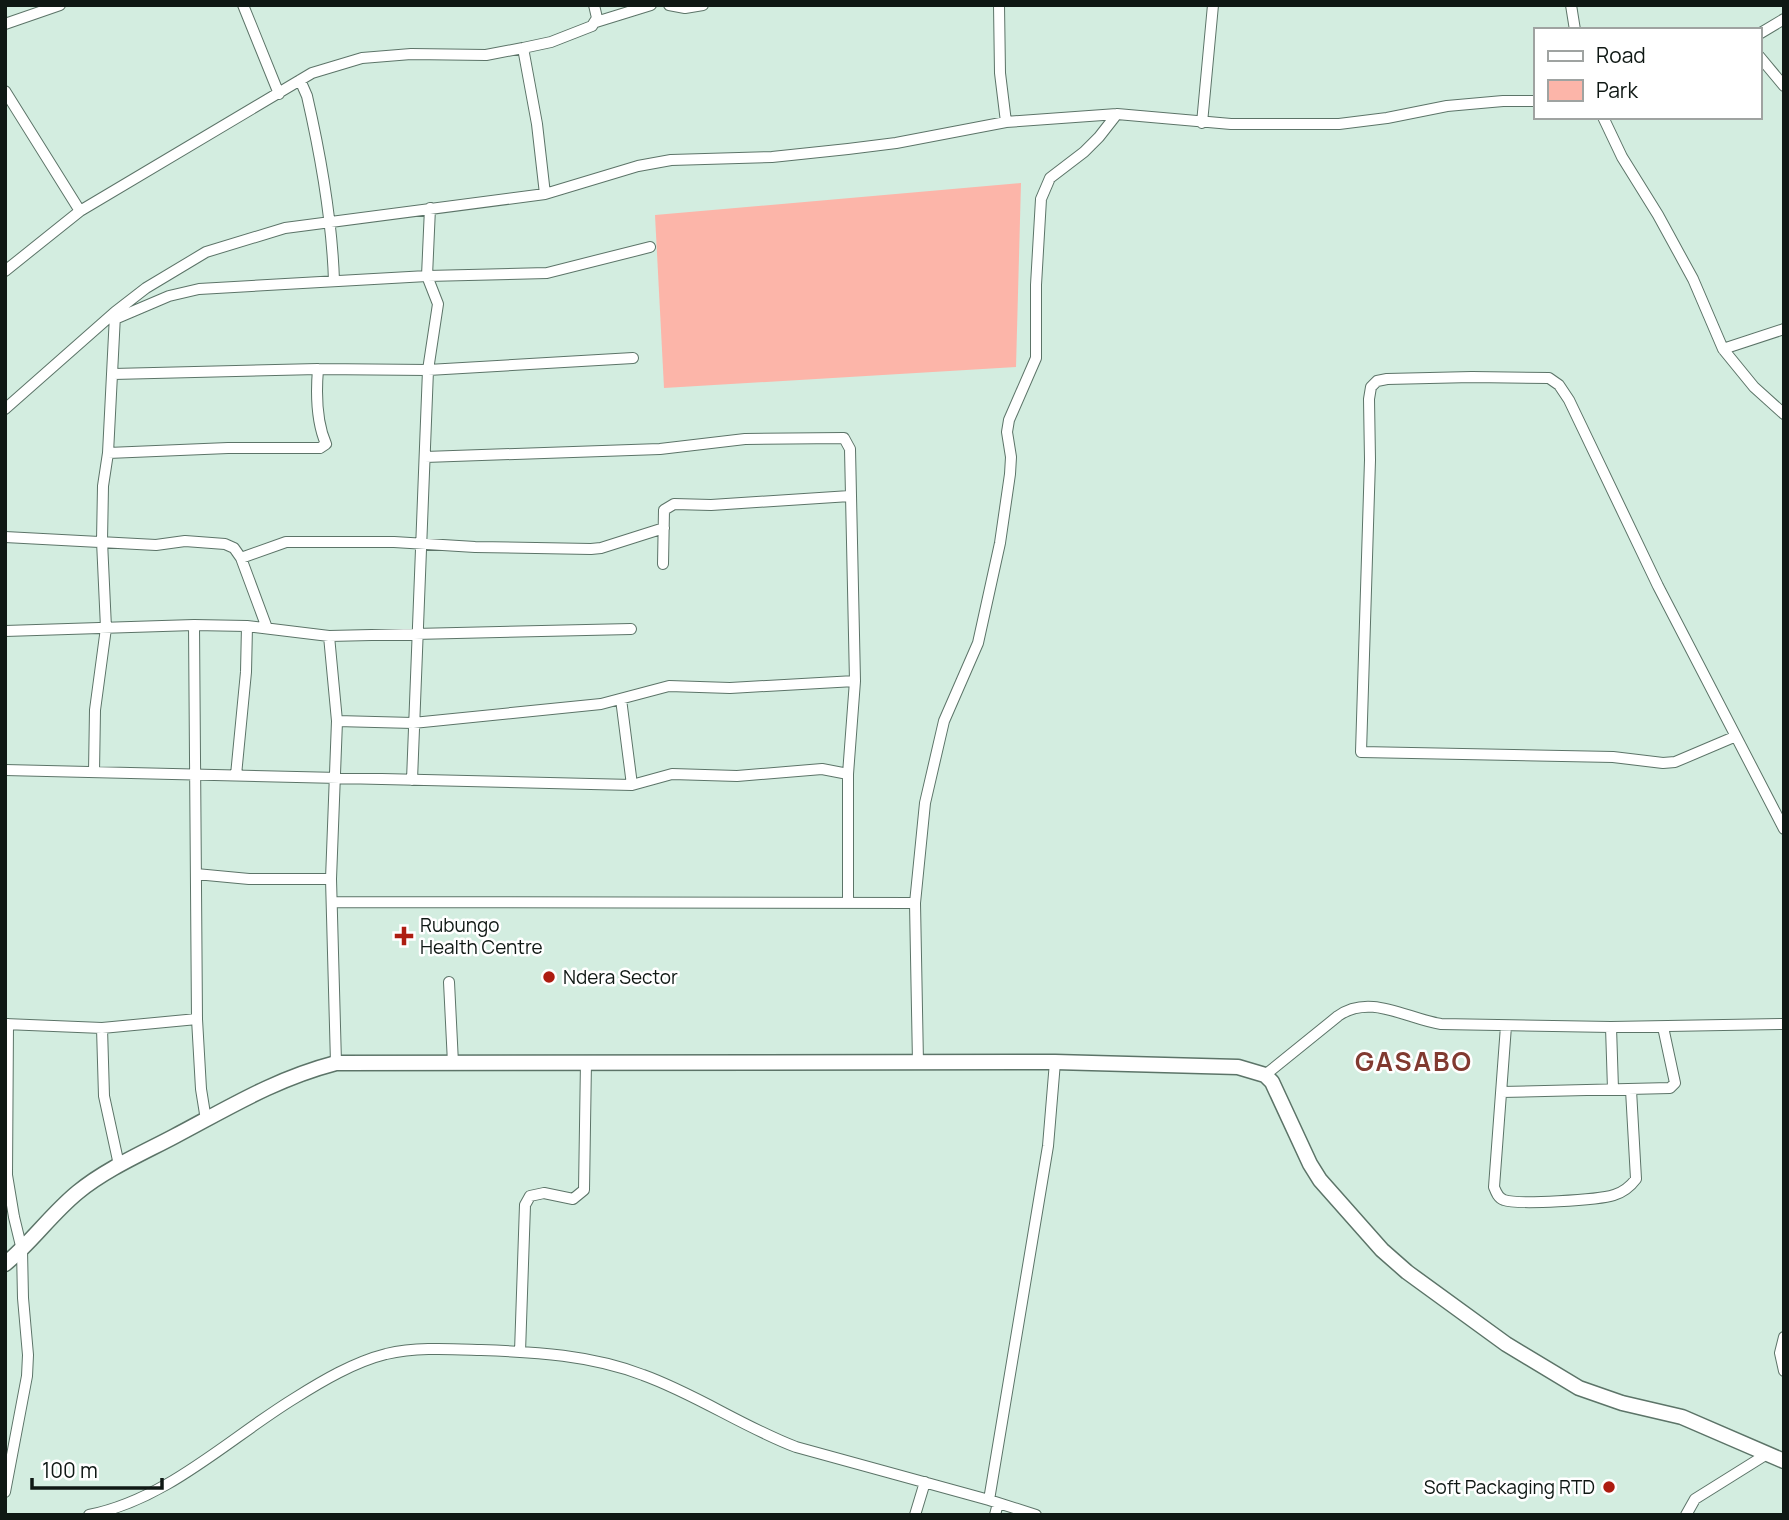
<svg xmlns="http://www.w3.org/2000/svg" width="1789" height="1520" viewBox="0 0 1789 1520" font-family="Manrope,sans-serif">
<rect width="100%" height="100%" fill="#d3ede0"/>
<path fill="#fcb5a9" d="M1021 183 1016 367 664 388 655 215Z"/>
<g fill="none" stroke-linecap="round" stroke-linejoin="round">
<g stroke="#5c7468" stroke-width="12">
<path id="street" d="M243 5 279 94
M669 5 685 8 703 5
M999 5 1000 73 1006 122
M1571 5 1575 30
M596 22 651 5
M5 24 60 5
M1759 34 1784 19
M523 48 537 124 545 194
M1759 56 1784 86
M300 80 307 96C321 157 332 218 334 281
M5 91 80 211
M1603 117 1622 157 1658 215 1693 279 1723 349 1754 387 1784 414
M1202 123 1213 5
M5 271 80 211 312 73 362 58 411 54 486 55 523 48 551 42 592 26 597 18 594 5
M115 319 169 296 199 289 427 276 547 273 650 247
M1723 349 1784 329
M113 374 318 369 428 370 633 358
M5 409 115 312 146 288 206 252 285 228 545 194 638 166 671 160 772 157 848 149 896 143 1006 122 1117 114 1231 124H1339L1387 118 1447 106 1503 101H1535
M108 453 228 448H320L326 444C316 421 316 393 318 369
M425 457 660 449 745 439 844 438 850 449 855 681 848 774V903
M5 537 156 545 185 541 225 544 234 548 241 558 286 542H394L475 547 591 549 601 548 664 528
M241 558 267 628
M663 564 664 510 674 504 711 505 850 496
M194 625 197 1019 201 1089 206 1120
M5 631 194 625 247 626 329 636 631 629
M329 636 337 721 331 879 336 1063
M621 699 632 785
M337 721 413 723 601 704 669 686 730 688 855 681
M1734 737 1675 762 1663 763 1613 757 1361 752 1370 460 1369 399 1371 387 1377 381 1387 379 1472 377 1549 378 1559 385 1569 400 1658 586 1784 829
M5 770 632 785 672 774 737 776 822 769 848 774
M94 772 95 710 106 628 102 541 103 486 108 453 115 315
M236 775 246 672 247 626
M412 780 428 370 438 304 427 276 430 208
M196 874 249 879H331
M332 902 915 903
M449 982 453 1063
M5 1024 102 1028 197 1019
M1506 1026 1494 1187C1496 1192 1498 1198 1504 1200 1517 1205 1599 1200 1614 1195 1624 1192 1630 1187 1636 1179L1631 1090
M1611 1027 1613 1089
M102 1028 104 1096 119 1165
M918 1063 915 903 925 803 944 721 978 643 1000 543 1010 474 1011 457 1007 432 1009 420 1036 358V285L1041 199 1050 178 1084 152 1099 137 1117 114
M1265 1075 1338 1016C1370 993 1407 1019 1441 1024L1611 1027 1784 1024
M1501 1092 1670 1088 1675 1083 1663 1027
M1784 1337 1780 1353 1784 1371
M520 1352 525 1205 530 1196 544 1193 573 1199 584 1190 586 1061
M5 1492 27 1376 28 1355 23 1298 22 1250 14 1217 7 1175 8 1024
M989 1500 1048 1146 1055 1062
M89 1515C168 1499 228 1439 295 1398 322 1381 354 1362 386 1354 417 1347 449 1349 481 1350 536 1352 591 1355 643 1375 696 1394 743 1427 796 1447L989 1500 1036 1515
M915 1515 925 1482
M995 1515 998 1503
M1686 1515 1695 1499 1767 1454"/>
</g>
<g stroke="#5c7468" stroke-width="17">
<path id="secondary" d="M5 1264C32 1242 51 1214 78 1192 106 1169 143 1153 175 1136 230 1107 275 1079 336 1063L1055 1062 1238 1067 1265 1075 1272 1082 1310 1164 1320 1180 1382 1250 1407 1272 1506 1344 1579 1388 1622 1403 1682 1417 1784 1461"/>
</g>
<use href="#street" stroke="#fff" stroke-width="10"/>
<use href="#secondary" stroke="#fff" stroke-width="14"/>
</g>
<g fill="#ad1d11" stroke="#fff" stroke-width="2.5">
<path d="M400.5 925.5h7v7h7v7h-7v7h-7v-7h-7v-7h7z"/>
<circle cx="549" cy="977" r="7"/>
<circle cx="1609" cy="1487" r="7"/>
</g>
<g text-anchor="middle" stroke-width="5" stroke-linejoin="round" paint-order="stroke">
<g font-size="19" fill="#0f1814" stroke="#fff" text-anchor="start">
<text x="420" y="932">Rubungo<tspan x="420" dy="22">Health Centre</tspan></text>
<text x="563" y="984">Ndera Sector</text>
<text x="1595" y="1494" text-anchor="end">Soft Packaging RTD</text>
</g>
<g font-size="26" font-weight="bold" letter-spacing="2" fill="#813a30" stroke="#fff">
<text x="1414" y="1071">GASABO</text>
</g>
</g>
<rect width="1789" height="1520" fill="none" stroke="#0f1814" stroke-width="14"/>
<rect x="1534" y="28" width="228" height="91" fill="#ffffff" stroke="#9fa3a1" stroke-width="2"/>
<rect x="1548" y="51" width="35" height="10" fill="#ffffff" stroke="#9fa3a1" stroke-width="2"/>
<text x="1596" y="63" font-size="21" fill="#0f1814">Road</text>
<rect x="1548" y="80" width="35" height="21" fill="#fcb5a9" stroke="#9fa3a1" stroke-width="2"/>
<text x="1596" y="98" font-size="21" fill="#0f1814">Park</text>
<path d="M32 1478v10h130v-10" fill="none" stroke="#0f1814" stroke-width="3.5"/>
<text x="42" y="1478" font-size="21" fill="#0f1814" stroke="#ffffff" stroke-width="5" paint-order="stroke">100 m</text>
</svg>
